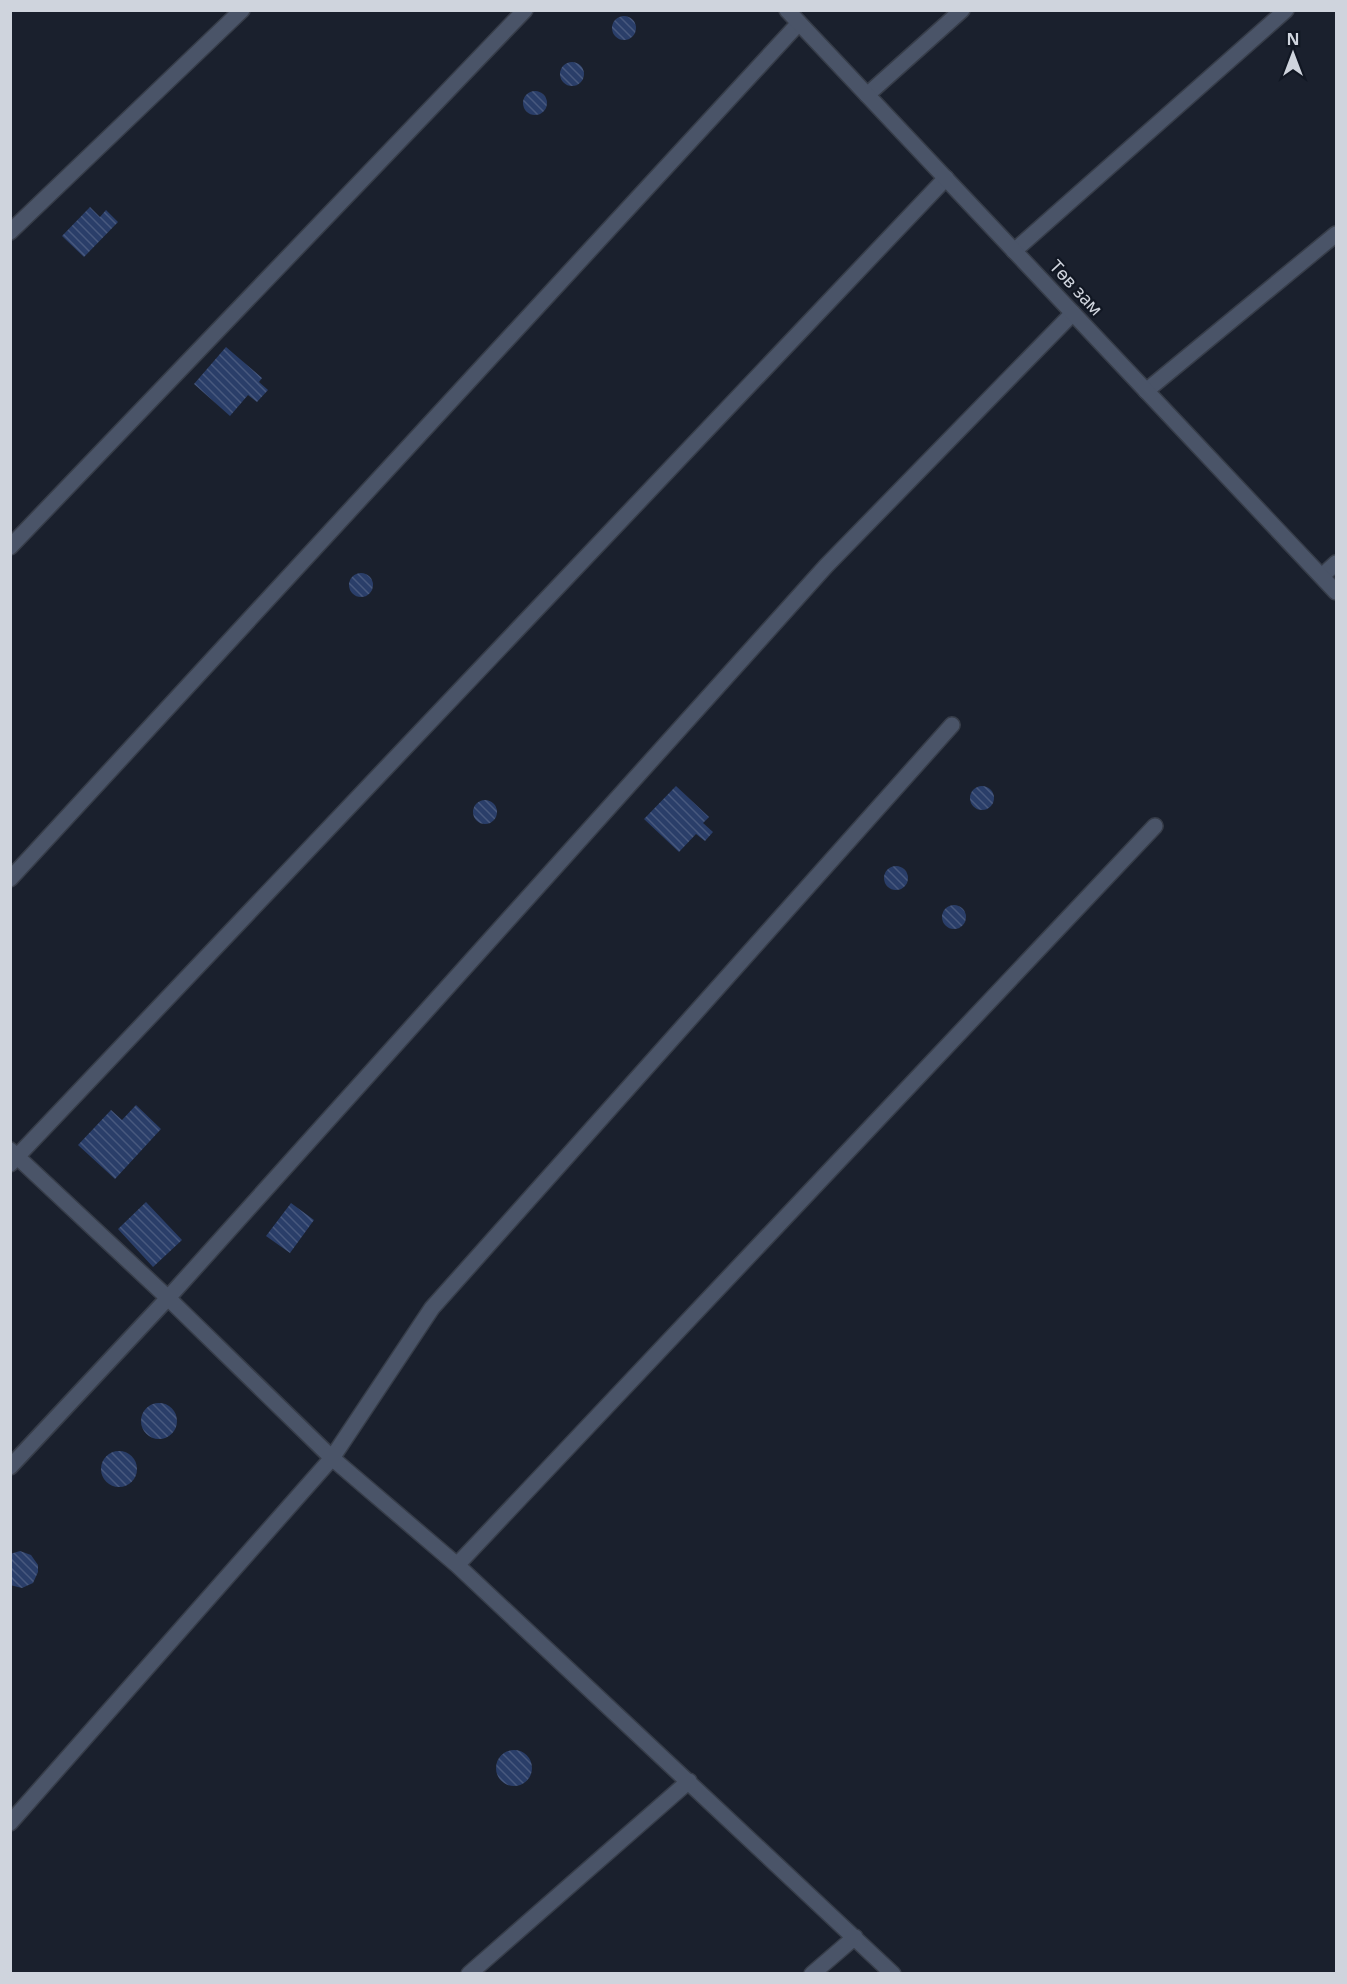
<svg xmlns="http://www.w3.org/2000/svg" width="1347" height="1984" viewBox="0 0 1347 1984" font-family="'Noto Sans',sans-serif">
<defs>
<pattern id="building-back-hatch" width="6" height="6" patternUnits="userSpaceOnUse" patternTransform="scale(1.5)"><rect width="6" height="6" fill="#2a3e69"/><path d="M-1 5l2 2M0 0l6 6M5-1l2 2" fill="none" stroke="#48597e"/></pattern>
</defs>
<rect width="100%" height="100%" fill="#1a202d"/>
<path fill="url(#building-back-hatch)" d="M612 28a12 12 0 1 1 24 0a12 12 0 1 1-24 0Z
M560 74a12 12 0 1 1 24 0a12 12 0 1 1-24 0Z
M523 103a12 12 0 1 1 24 0a12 12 0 1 1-24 0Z
M90 207 100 217 106 210 118 222 84 257 62 236Z
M226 347 262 378 259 382 268 390 257 402 248 395 230 416 194 384Z
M349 585a12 12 0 1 1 24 0a12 12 0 1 1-24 0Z
M676 786 709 817 703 823 713 832 705 841 696 834 679 852 644 819Z
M970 798a12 12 0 1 1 24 0a12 12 0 1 1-24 0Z
M473 812a12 12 0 1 1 24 0a12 12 0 1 1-24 0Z
M884 878a12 12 0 1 1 24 0a12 12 0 1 1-24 0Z
M942 917a12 12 0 1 1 24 0a12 12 0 1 1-24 0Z
M136 1105 161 1129 115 1179 78 1145 111 1110 122 1120Z
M146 1202 182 1240 153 1267 118 1229Z
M291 1203 314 1220 290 1253 266 1236Z
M141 1421a18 18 0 1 1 36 0a18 18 0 1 1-36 0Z
M101 1469a18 18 0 1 1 36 0a18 18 0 1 1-36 0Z
M20 1551 31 1555 38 1565V1572L33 1583 22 1588 10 1585V1554Z
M496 1768a18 18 0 1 1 36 0a18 18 0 1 1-36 0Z"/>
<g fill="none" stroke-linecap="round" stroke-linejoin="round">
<g stroke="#373d49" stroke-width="18">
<path id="minor" d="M867 95 962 10
M10 232 242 10
M1014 251 1286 10
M1146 391 1336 234
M10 547 525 10
M1322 576 1336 563
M10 879 799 23
M10 1150 168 1298 332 1458 457 1565 893 1974
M10 1164 946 178
M10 1467 168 1298 826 566 1073 313
M457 1565 1155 826
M10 1823 332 1458 432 1308 952 725
M469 1974 689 1781
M812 1974 855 1937"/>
</g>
<g stroke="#373d49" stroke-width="18">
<path id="tertiary" d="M787 10 1336 592"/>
</g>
<use href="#minor" stroke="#4a5468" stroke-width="15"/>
<use href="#tertiary" stroke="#4a5468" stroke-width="15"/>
</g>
<g text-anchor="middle" stroke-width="4.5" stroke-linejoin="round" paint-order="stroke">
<g font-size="18" fill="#cfd4dd" stroke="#111723">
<text transform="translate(1076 288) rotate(47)" y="6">Төв зам</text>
</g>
</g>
<rect width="1347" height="1984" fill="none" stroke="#cfd4dd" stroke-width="24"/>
<g transform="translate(1293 54)" stroke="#111723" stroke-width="4.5" paint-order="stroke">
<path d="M0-4.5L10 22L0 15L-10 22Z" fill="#cfd4dd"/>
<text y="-9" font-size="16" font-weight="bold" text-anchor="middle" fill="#cfd4dd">N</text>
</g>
</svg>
